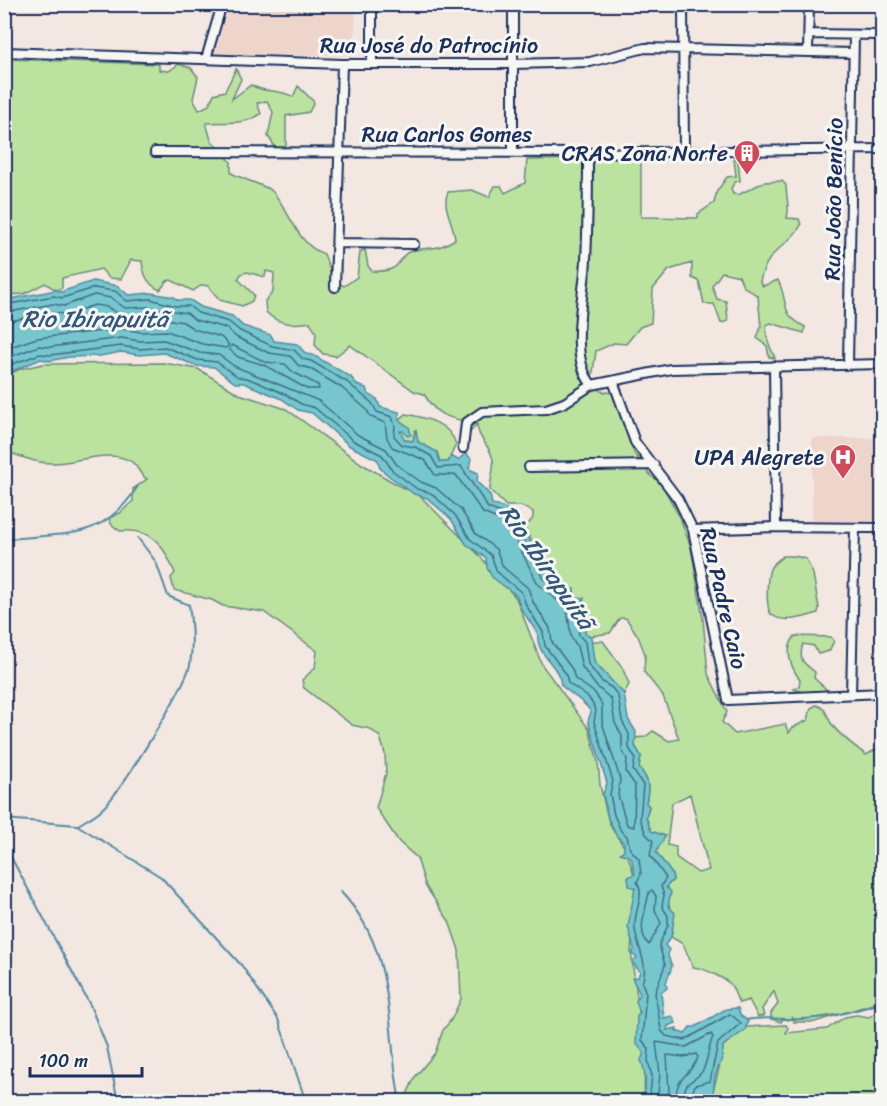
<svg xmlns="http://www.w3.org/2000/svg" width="887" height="1106" viewBox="0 0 887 1106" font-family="Sriracha,sans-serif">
<rect width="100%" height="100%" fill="#f2e7e1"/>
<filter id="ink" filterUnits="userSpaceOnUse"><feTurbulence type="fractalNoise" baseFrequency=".0167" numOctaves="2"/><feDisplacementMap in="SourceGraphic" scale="12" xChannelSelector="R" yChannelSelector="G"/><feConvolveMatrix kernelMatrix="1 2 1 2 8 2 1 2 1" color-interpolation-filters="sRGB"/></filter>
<g filter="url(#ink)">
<path fill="#eed5cc" d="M229 5H356L354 55H214Z
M875 370H882V521H812V438H875Z"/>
<path fill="#bbe39f" stroke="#6b897e" stroke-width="1.5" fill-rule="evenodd" d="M5 59 159 64V70L169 71 179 64 191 68 198 77 193 99 199 110 209 105 214 94 225 91 236 69 241 79 232 99 251 85C265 94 279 88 293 97L298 86 314 102 309 112 286 116V150L275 147 268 136 273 112 267 101 257 103 261 114C242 126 227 121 206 123L211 140 231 162V173C238 177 269 188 271 190 290 209 296 245 324 254L334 281 344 286 357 277 360 252 365 249 368 266 372 271C406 273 395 256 411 251 431 245 433 253 455 239 454 223 441 207 448 192L472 190 489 197 495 186H501L505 193 525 183 527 160 641 158V217L698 218V214L714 203 717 191 727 177 736 176 734 159H738L740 181 735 182 731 188 733 194 738 195 764 182 782 181 786 185C786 197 790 206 787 218L799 219 801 225C790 246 766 249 760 282L763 286 778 280C790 305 778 312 805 327L804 333 771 323 766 325 768 342 775 358 769 357 767 346 757 338 761 327 758 296 743 286 739 276 722 272 712 286 717 299 726 301 728 321 721 323 714 304H704L699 281 692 278V263L669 270 653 289 651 323 640 327 626 344 614 343 596 351 592 379 601 391 612 393 634 453 651 476 661 483 680 518 691 547 703 619 708 674 727 712 722 722 735 734 785 724 789 733 792 728 808 720 811 708 816 705C827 708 826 715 831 723 839 736 854 745 866 755L877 749 876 737 882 735V1001L815 1022H794L792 1017 789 1020 783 1019 781 1022 771 1019V1013L778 1004 774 991 762 1009 764 1016 758 1017 749 1000 739 1003C730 983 735 985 716 975 708 971 703 968 693 967L683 944 671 937C676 921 667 904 666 887L673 880 672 874 656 852 665 836 651 831 646 817 649 807 646 803C649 788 650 780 639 768L641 756 635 746V738L645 737 653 731 669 741 679 739 663 696 644 672 645 654 638 636 626 618H620L610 633 591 636 585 634V620L581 612 584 604 549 575 525 528 533 518V512L521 506H506L490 490C490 480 495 467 493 460 491 446 477 438 477 424L467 436 460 420C441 416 434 411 424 394L414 391 350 345 336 356 323 354 315 345 316 333 310 322C292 325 279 325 266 312L265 301 273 292 274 273 266 271 265 277 247 272 241 274 238 279 254 295 252 301 242 306 220 300 208 286 202 285 193 291 171 280 167 281 160 290C148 285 143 273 142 261L131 260 121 279 109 278 101 269 62 278V288L56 290 45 283 24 294 5 295ZM690 794 709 870 698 873 676 857V847L667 845 672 803Z
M164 363 198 369 239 394 286 409 362 464 403 488 415 491 478 554 516 598 542 665 589 729 598 762 600 785 608 819 612 829 625 848 633 871 635 894 631 952 645 1056 644 1101H404L415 1077 435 1053 443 1030 451 1020 461 999 459 950 449 921 426 887 417 858 399 842 376 808 386 773 385 754 380 737 370 729 352 725 304 688 302 680 315 668 317 651 264 612 223 606 212 600 174 590 171 578 175 573C162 544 155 529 120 531L111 524 109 518 120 513 133 501V489L147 479C140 475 138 467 132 462 111 448 76 463 54 463 37 464 20 456 5 451V376L20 369 43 364Z
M406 414C427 418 449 423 456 444L448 462H440L437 452 418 442 415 430 413 441 405 440 399 434V431H403L399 420Z
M795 556 806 559 813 574 819 608 818 613C805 617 784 624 772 615 765 610 767 577 770 569 772 564 779 560 783 556Z
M795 636 831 637 834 641 829 651 818 654 814 646 803 644C798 660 803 663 815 672L814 678 827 690 828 695 816 696 794 689 799 686 800 680C790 666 784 650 795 636Z
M591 641H603L622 667 629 684 624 694 594 662Z
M878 1011H882V1101L708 1102C713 1096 723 1054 723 1046L746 1027 786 1025 788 1028 786 1033 827 1029 845 1017 857 1015 869 1017Z"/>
<path fill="#76c7cd" stroke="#528aa1" stroke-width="1.5" d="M93 281 118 286 128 295 151 293 174 297 177 300H190L201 307 232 316 243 326 271 335 274 341 297 344 306 354 313 355 351 377 357 385 366 388 368 394 377 399 380 407 399 412V420L409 427 411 435 407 436 403 431H400L405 440 413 441 416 429 418 442 437 452 440 462H448L451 456 458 460 466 453 471 459 469 469 478 473 477 482 490 495 492 504 516 512C530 539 541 578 570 590L574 589 575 598H584L581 612 585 620V634L591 636 594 662 624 694 628 719 636 732 635 746 641 756 639 768C650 780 649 787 646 803L649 806 646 817 651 831 665 836 656 852 672 874 673 880 666 887 671 892 668 906 675 913 671 937 665 945 669 950 668 956 672 966 666 983 667 988 661 993 664 1018 672 1016 676 1023 668 1026 667 1030 677 1028 676 1031 685 1034 690 1027H695L726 1009 738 1008 740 1015 748 1021 745 1030 723 1046C723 1059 720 1063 716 1073 712 1083 717 1092 708 1101H643C646 1086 647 1076 641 1060L644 1053 636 1043 637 1016 640 1013 636 1001 640 994 632 978 638 977 640 972 632 962 637 958 632 954 634 949 628 927 635 888 629 886 628 877 635 874 631 857 620 853 624 850V843L617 836 608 818 603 794 607 783 588 721 591 712C584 700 571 695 561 685 560 665 535 655 538 634L520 607 517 596 492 577 487 568 486 558 466 544 451 519 427 498 414 494 389 476 380 468 378 460 350 446 312 413 298 410 282 399 244 383H235L214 367 197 366 164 353 139 355 121 352 100 356 69 357 49 361 41 359 5 374V300L56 290 61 292Z"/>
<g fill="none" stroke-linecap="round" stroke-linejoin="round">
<path stroke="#3f6c8a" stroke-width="1.5" d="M4 305 54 296 62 298 94 288 115 291 127 301 150 299 176 306H189L198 313 229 322 240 331 272 346 294 350 303 359 311 361 347 382 372 403 377 412 392 417 395 426 394 436 402 445 415 447 431 456 438 468 461 466 488 508 512 517 544 579 576 605 579 635 585 642 588 664 601 681 612 688 618 696 622 721 629 734V748L635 758 633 770 643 785 640 819 646 834 653 841 650 855 666 878 661 886 664 895 662 906 668 916V925L659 945 665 965 655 993 661 1030 666 1036 685 1040 730 1014 741 1023 718 1043 710 1081 695 1085 692 1094 695 1102
M4 313 53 304 64 306 94 295 111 298 125 308 149 307 187 313 195 320 226 328 236 337 269 353 290 356 299 366 309 368 342 388 366 409 371 417 385 423 387 438 392 447 425 460 435 475H456L483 513 507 523 538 584 567 609 571 637 577 646 582 667 596 686 611 699 615 723 622 736V750L627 759 626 772 635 785 634 827 627 825 618 795 620 779 602 722V705L595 693 575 679 572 669 552 642 550 628 533 602 528 588 503 567 496 549 476 534 461 510 436 488 421 482 397 465 386 449 358 435 319 401 234 366 219 355 200 353 164 340 140 341 121 338 50 347 39 346 4 359
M4 322 52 313 66 314 95 305 107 307 124 317 148 316 183 322 194 329 221 337 229 345 226 348 202 344 167 331 141 332 122 329 37 338 4 349
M232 345 265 362 285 364 293 372 318 385 319 389H307L264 365 238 357 229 349Z
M4 367 40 354 50 355 121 346 140 349 165 347 198 360 217 362 238 377 247 378 285 394 301 404 315 408 354 441 382 455 393 471 417 489 431 493 455 515 470 539 491 555 497 572 522 593 526 605 543 632 545 646 566 674 568 683 589 698 596 710 594 722 613 781 610 794 614 815 621 831 627 836 630 849 639 859 641 874 637 882C646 895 633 912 635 928 636 946 650 965 642 983L646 993 642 1040 649 1049 648 1061 652 1076 649 1102
M652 890 656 896 655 910 661 923 649 945C635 931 647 908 649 892Z
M657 1102 660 1074 656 1042 686 1047 711 1034 713 1037C708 1048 708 1060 703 1070 697 1082 679 1080 686 1102
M666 1102 669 1091 667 1055 685 1057 696 1054 698 1057C692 1075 672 1078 677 1102"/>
<path stroke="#528aa1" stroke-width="2" d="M4 540C64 531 101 544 138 486
M4 819 77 825 161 877 242 966 278 1019 306 1102
M78 825C86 820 94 816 101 810 119 795 185 687 190 665 193 646 192 625 189 605L168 596 156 562 138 538
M4 844 90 1005 107 1047 118 1102
M340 891C398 951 385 1026 400 1102
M746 1020C766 1016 784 1020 803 1019 831 1018 856 1010 882 1003"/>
<g stroke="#1b2f5e" stroke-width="12">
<path id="minor" d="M683 4 684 152
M810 34 882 35
M4 52 342 64H514L590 62 645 48 853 53
M808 52 809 4
M206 59 222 4
M372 63V4
M513 151V4
M155 152 588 153 882 149
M588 153C588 188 588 223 586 259 585 294 567 356 592 385
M337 243 414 244
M335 287 342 64
M848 364 854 35
M774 366 776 527
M613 381 635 442 678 499 693 530 728 700 882 693
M463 448 466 423 482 412 546 409 564 403 592 385 671 369 882 364
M529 467 654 465
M693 530 776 527 882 528
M851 694 855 528"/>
</g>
<use href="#minor" stroke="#f6f6f2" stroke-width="8"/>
</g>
</g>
<defs>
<g id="building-pin" transform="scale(1.35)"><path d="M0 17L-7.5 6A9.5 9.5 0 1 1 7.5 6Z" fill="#d1495b" stroke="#f6f6f2"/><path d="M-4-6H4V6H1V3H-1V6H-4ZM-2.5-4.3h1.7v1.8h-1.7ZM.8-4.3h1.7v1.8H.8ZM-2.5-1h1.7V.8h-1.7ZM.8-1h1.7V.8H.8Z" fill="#fff"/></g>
<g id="hospital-pin" transform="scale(1.35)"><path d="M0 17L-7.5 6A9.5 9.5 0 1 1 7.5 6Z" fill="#d1495b" stroke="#f6f6f2"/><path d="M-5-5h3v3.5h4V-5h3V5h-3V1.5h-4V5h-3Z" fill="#fff"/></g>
</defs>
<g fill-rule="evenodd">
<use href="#building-pin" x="747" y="153"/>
<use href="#hospital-pin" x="843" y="457"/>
</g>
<g text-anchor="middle" stroke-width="6" stroke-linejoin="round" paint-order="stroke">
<g font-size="22" fill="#1b2f5e" stroke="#f6f6f2">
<text x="429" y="53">Rua José do Patrocínio</text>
<text x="447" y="142">Rua Carlos Gomes</text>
<text transform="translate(833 199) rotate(-89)" y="8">Rua João Benício</text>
<text transform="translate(724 598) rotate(77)" y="8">Rua Padre Caio</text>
</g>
<g font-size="22" fill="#1b2f5e" stroke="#f6f6f2" text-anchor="end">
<text x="728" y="161">CRAS Zona Norte</text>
<text x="824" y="465">UPA Alegrete</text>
</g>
<g font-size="24" font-style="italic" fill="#32557a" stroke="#f6f6f2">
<text x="95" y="327">Rio Ibirapuitã</text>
<text transform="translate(547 567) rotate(55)" y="8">Rio Ibirapuitã</text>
</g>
</g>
<rect width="887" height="1106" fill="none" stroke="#f6f6f2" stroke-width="24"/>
<rect x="12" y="12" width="863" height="1082" fill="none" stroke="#1b2f5e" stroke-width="2" filter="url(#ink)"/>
<path d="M30 1067v9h112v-9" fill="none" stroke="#1b2f5e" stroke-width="3"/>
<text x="39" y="1067" font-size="18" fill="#1b2f5e" stroke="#f6f6f2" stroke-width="4.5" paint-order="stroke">100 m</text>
</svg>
